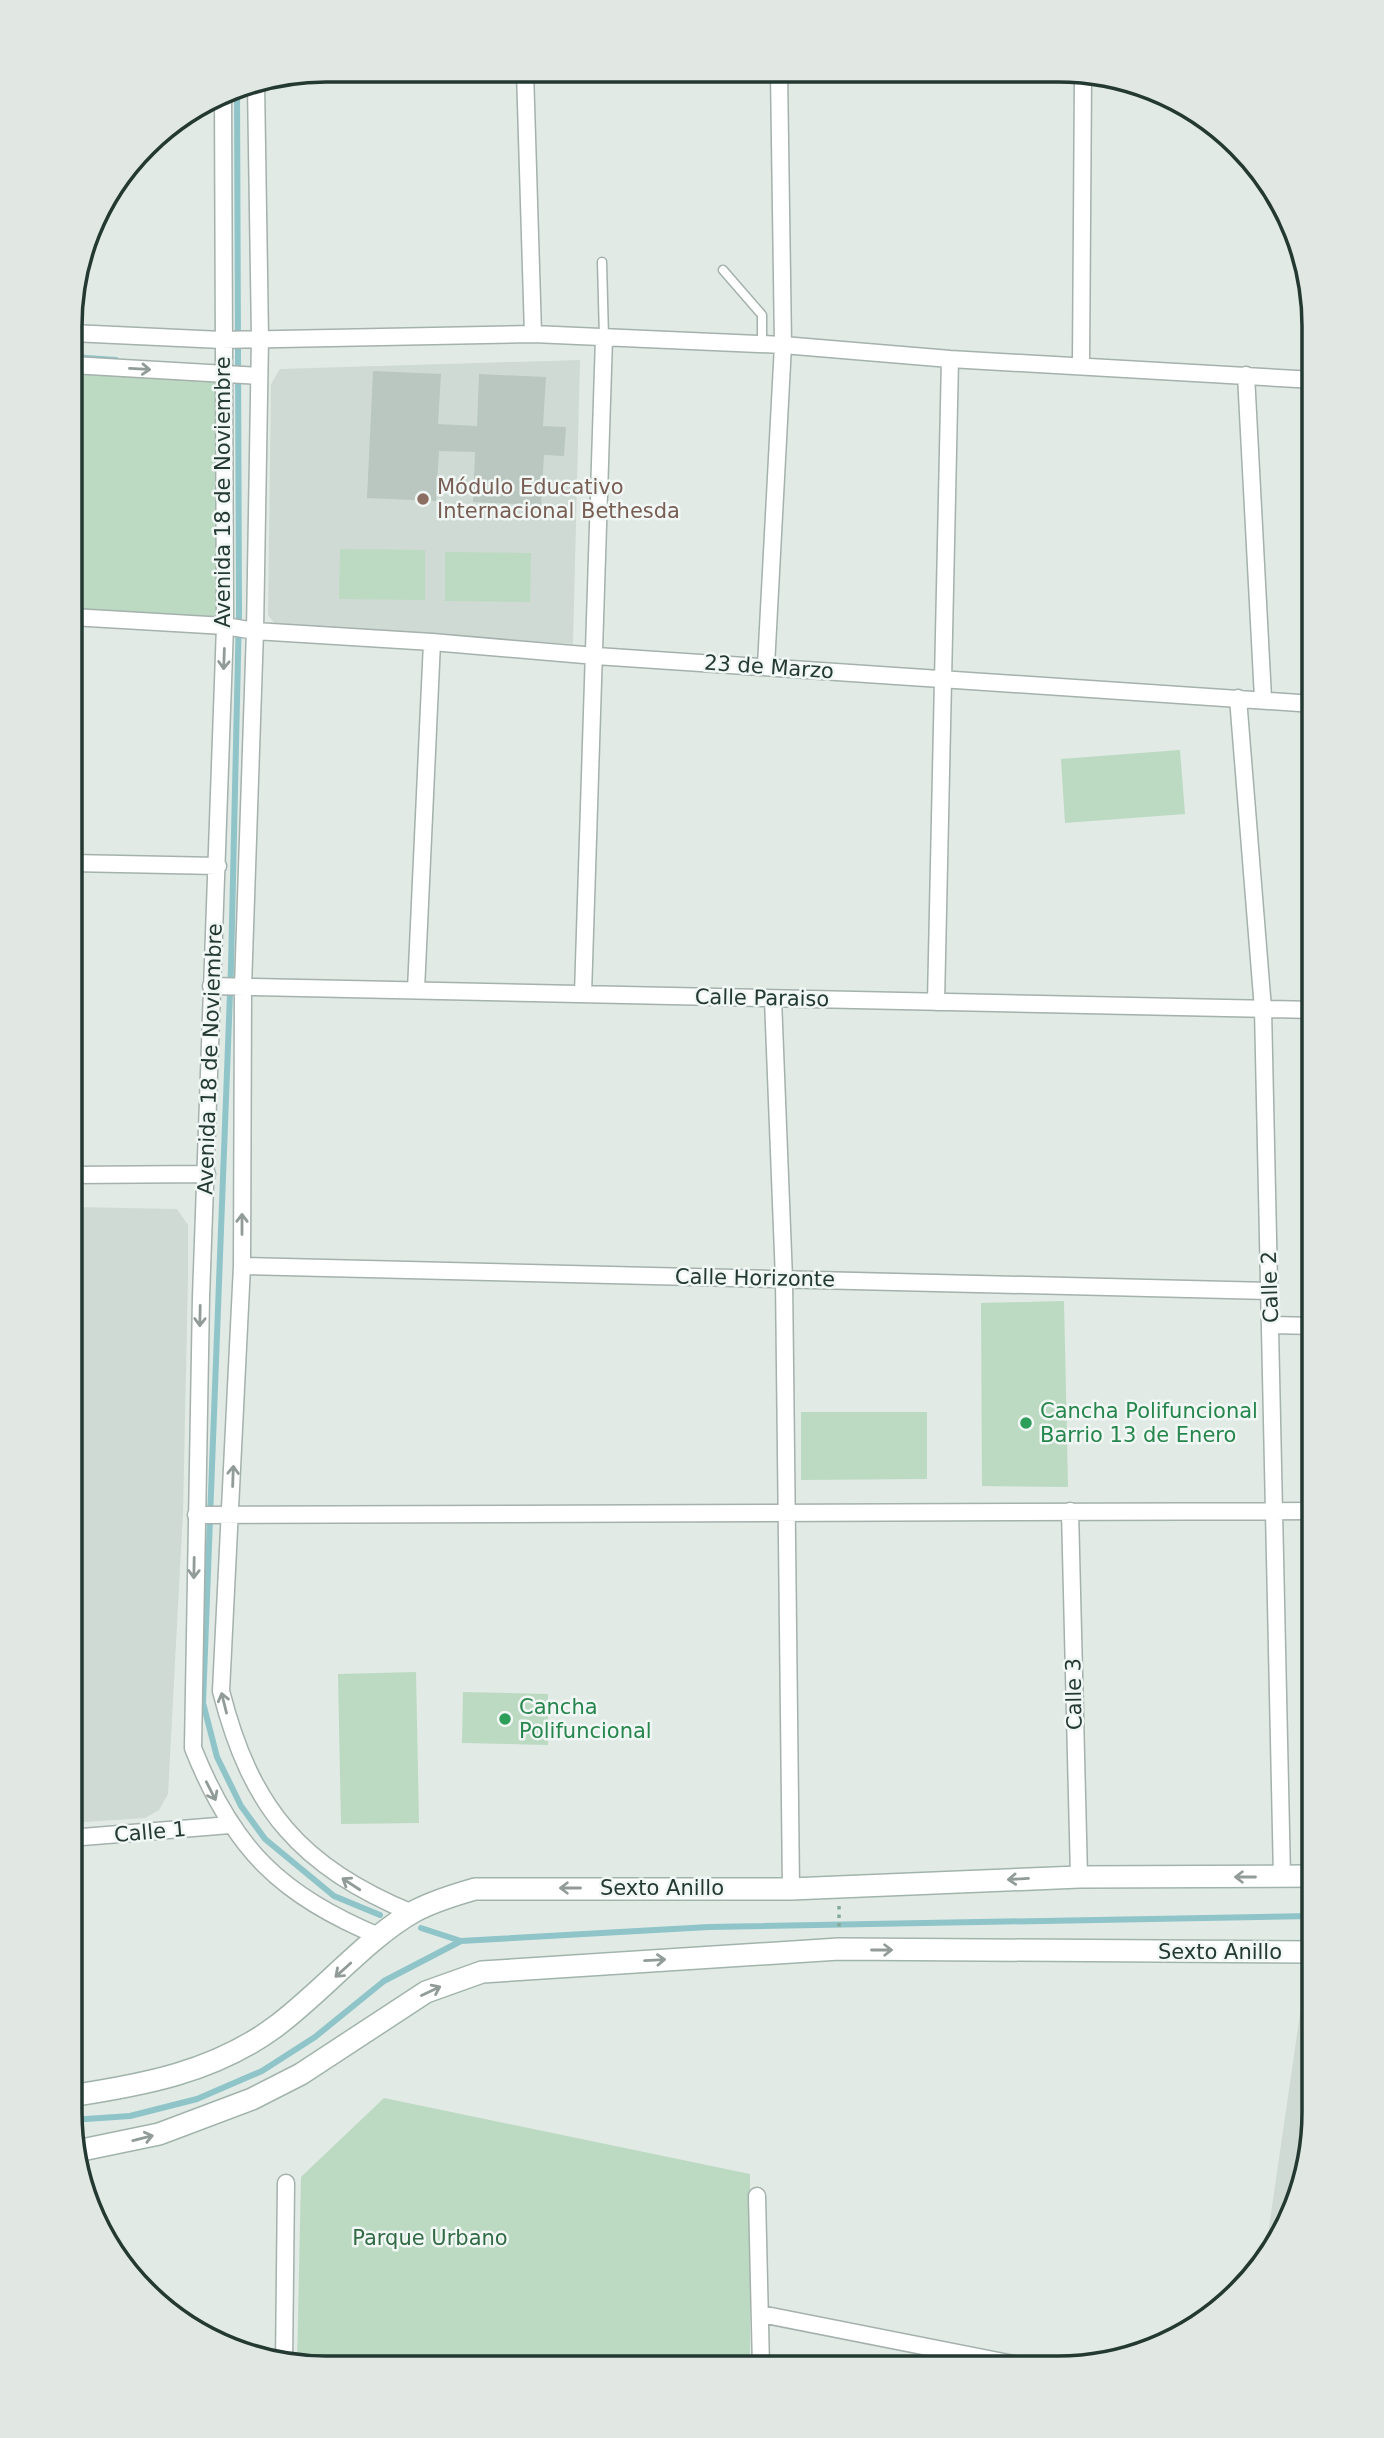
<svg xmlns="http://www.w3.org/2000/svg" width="1384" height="2438" viewBox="0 0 1384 2438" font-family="'DejaVu Sans',sans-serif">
<rect width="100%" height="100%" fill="#e1eae5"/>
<path fill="#cfdad4" d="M580 360 573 644 276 625 268 615 271 384 280 369Z
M71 1207 177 1209 188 1225V1276L183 1512 168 1794 159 1810 145 1818 70 1823Z
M1313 1992V2129L1295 2210 1264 2262 1303 1993Z"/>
<path fill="#bcd9c2" d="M72 366 221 380 230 617 72 612Z
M340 549 425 550V600L339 599Z
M445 552 531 553 530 602 445 601Z
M1180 750 1185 814 1065 823 1061 759Z
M1064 1301 1068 1487 982 1486 981 1303Z
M801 1412H927V1479L801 1480Z
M416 1672 419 1823 341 1824 338 1674Z
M463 1692 548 1694V1745L462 1743Z
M384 2098 750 2174V2367L297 2366 301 2177Z"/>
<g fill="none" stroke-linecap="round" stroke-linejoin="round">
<path stroke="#8fc4c9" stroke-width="6" d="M237 88 239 612 231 967 203 1703 217 1757 241 1806 265 1839 334 1896 380 1915
M72 357 116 360
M421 1928 461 1941
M71 2120 130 2116 197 2099 262 2071 315 2037 384 1981 461 1941 709 1927 1313 1916"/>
</g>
<path fill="#bac7c1" d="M373 371 441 374 438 424 477 426 479 374 546 377 543 426 566 427 564 456 544 455 541 505 473 502 475 452 439 451 436 501 367 498Z"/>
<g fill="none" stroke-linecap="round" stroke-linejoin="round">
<g stroke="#a4b1ac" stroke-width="11">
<path id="lane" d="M602 262 604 338
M723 270 762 315V344"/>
</g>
<g stroke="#a4b1ac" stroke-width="19">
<path id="street" d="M525 71 533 334
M256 84 260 338 255 631 243 987 242 1266 221 1691C251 1809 300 1866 412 1913
M223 93 225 626 201 1297 193 1748C233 1849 281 1896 381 1937
M72 333 222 340 533 334 783 345 950 359 1314 380
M72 365 259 376
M1081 365 1083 75
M1246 375 1263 698
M72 617 225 626 255 631 432 642 596 656 1314 704
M766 666 783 345 779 73
M1238 698 1263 1009 1282 1877
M71 863 218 866
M211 986 1314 1010
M416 990 432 642
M583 994 604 338
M773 999 784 1279 791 1889
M936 1002 950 359
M71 1175 207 1174
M242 1266 1269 1291
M1272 1325 1314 1326
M1070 1511 1079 1877
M196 1515 1314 1511
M70 1838 230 1825
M757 2196 761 2367
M761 2314 1034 2368
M284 2364 286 2183"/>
</g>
<g stroke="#a1b4ac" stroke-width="24">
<path id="secondary" d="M70 2096C143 2085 214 2072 275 2027 320 1994 369 1936 415 1911 434 1901 454 1895 475 1889H791L1079 1877 1314 1876
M77 2151 159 2134 252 2099 301 2074 426 1992 482 1972 839 1949 1313 1952"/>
</g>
<path stroke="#85aa9c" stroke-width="3.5" stroke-dasharray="3.5 5" stroke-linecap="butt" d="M839 1906V1930"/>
<use href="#lane" stroke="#fff" stroke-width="8"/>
<use href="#street" stroke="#fff" stroke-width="16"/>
<use href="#secondary" stroke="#fff" stroke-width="21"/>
</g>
<defs><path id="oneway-shaft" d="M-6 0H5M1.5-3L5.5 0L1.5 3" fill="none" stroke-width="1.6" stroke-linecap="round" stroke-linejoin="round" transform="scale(1.75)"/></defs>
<g stroke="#919c98">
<use href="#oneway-shaft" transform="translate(140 369) rotate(3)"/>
<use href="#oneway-shaft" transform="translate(224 659) rotate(92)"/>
<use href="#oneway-shaft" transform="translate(242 1224) rotate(-90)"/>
<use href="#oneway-shaft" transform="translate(200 1316) rotate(91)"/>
<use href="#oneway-shaft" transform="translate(233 1476) rotate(-88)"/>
<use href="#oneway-shaft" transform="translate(194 1568) rotate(91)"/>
<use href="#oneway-shaft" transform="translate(224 1703) rotate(-104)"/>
<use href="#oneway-shaft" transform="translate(211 1791) rotate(63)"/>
<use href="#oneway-shaft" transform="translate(1245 1877) rotate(-180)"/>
<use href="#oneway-shaft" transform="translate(1018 1879) rotate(177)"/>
<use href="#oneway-shaft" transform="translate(351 1884) rotate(-147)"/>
<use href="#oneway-shaft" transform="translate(570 1888) rotate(-180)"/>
<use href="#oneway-shaft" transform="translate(882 1950)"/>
<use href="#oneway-shaft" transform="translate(655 1960) rotate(-3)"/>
<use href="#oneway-shaft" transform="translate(343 1970) rotate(138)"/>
<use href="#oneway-shaft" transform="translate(431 1991) rotate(-25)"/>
<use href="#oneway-shaft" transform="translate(143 2138) rotate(-14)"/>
</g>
<circle fill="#8d6e63" stroke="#f1f7f4" stroke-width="2.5" cx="423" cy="499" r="7"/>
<g fill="#2e9e5b" stroke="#f1f7f4" stroke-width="2.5">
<circle cx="1026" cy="1423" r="7"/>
<circle cx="505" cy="1719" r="7"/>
</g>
<g text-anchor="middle" stroke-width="5" stroke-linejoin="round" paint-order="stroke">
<g font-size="21" fill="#785e54" stroke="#f1f7f4" text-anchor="start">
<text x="437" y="494">Módulo Educativo<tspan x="437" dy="24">Internacional Bethesda</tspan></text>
</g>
<g font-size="21" fill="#233932" stroke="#f1f7f4">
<text transform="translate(223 492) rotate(-90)" y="7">Avenida 18 de Noviembre</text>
<text transform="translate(769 667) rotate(4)" y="7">23 de Marzo</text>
<text transform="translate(762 998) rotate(1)" y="7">Calle Paraiso</text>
<text transform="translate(210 1059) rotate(-88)" y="7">Avenida 18 de Noviembre</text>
<text transform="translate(755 1278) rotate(1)" y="7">Calle Horizonte</text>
<text transform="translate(1270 1287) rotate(-92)" y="7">Calle 2</text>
<text transform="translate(1074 1694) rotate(-91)" y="7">Calle 3</text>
<text transform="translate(150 1832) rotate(-5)" y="7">Calle 1</text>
<text x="662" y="1895">Sexto Anillo</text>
<text x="1220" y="1959">Sexto Anillo</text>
</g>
<g font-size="21" fill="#27864d" stroke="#f1f7f4" text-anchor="start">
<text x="1040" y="1418">Cancha Polifuncional<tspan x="1040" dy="24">Barrio 13 de Enero</tspan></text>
<text x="519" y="1714">Cancha<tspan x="519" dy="24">Polifuncional</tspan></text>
</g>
<g font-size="21" fill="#326b45" stroke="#f1f7f4">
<text x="430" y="2245">Parque Urbano</text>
</g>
</g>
<path d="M0 0H1384V2438H0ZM326 82H1058A244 244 0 0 1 1302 326V2112A244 244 0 0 1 1058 2356H326A244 244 0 0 1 82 2112V326A244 244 0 0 1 326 82Z" fill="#e1e8e4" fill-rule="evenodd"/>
<path fill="none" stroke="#233932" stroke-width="3.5" d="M326 82H1058A244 244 0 0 1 1302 326V2112A244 244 0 0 1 1058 2356H326A244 244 0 0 1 82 2112V326A244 244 0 0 1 326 82Z"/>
</svg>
